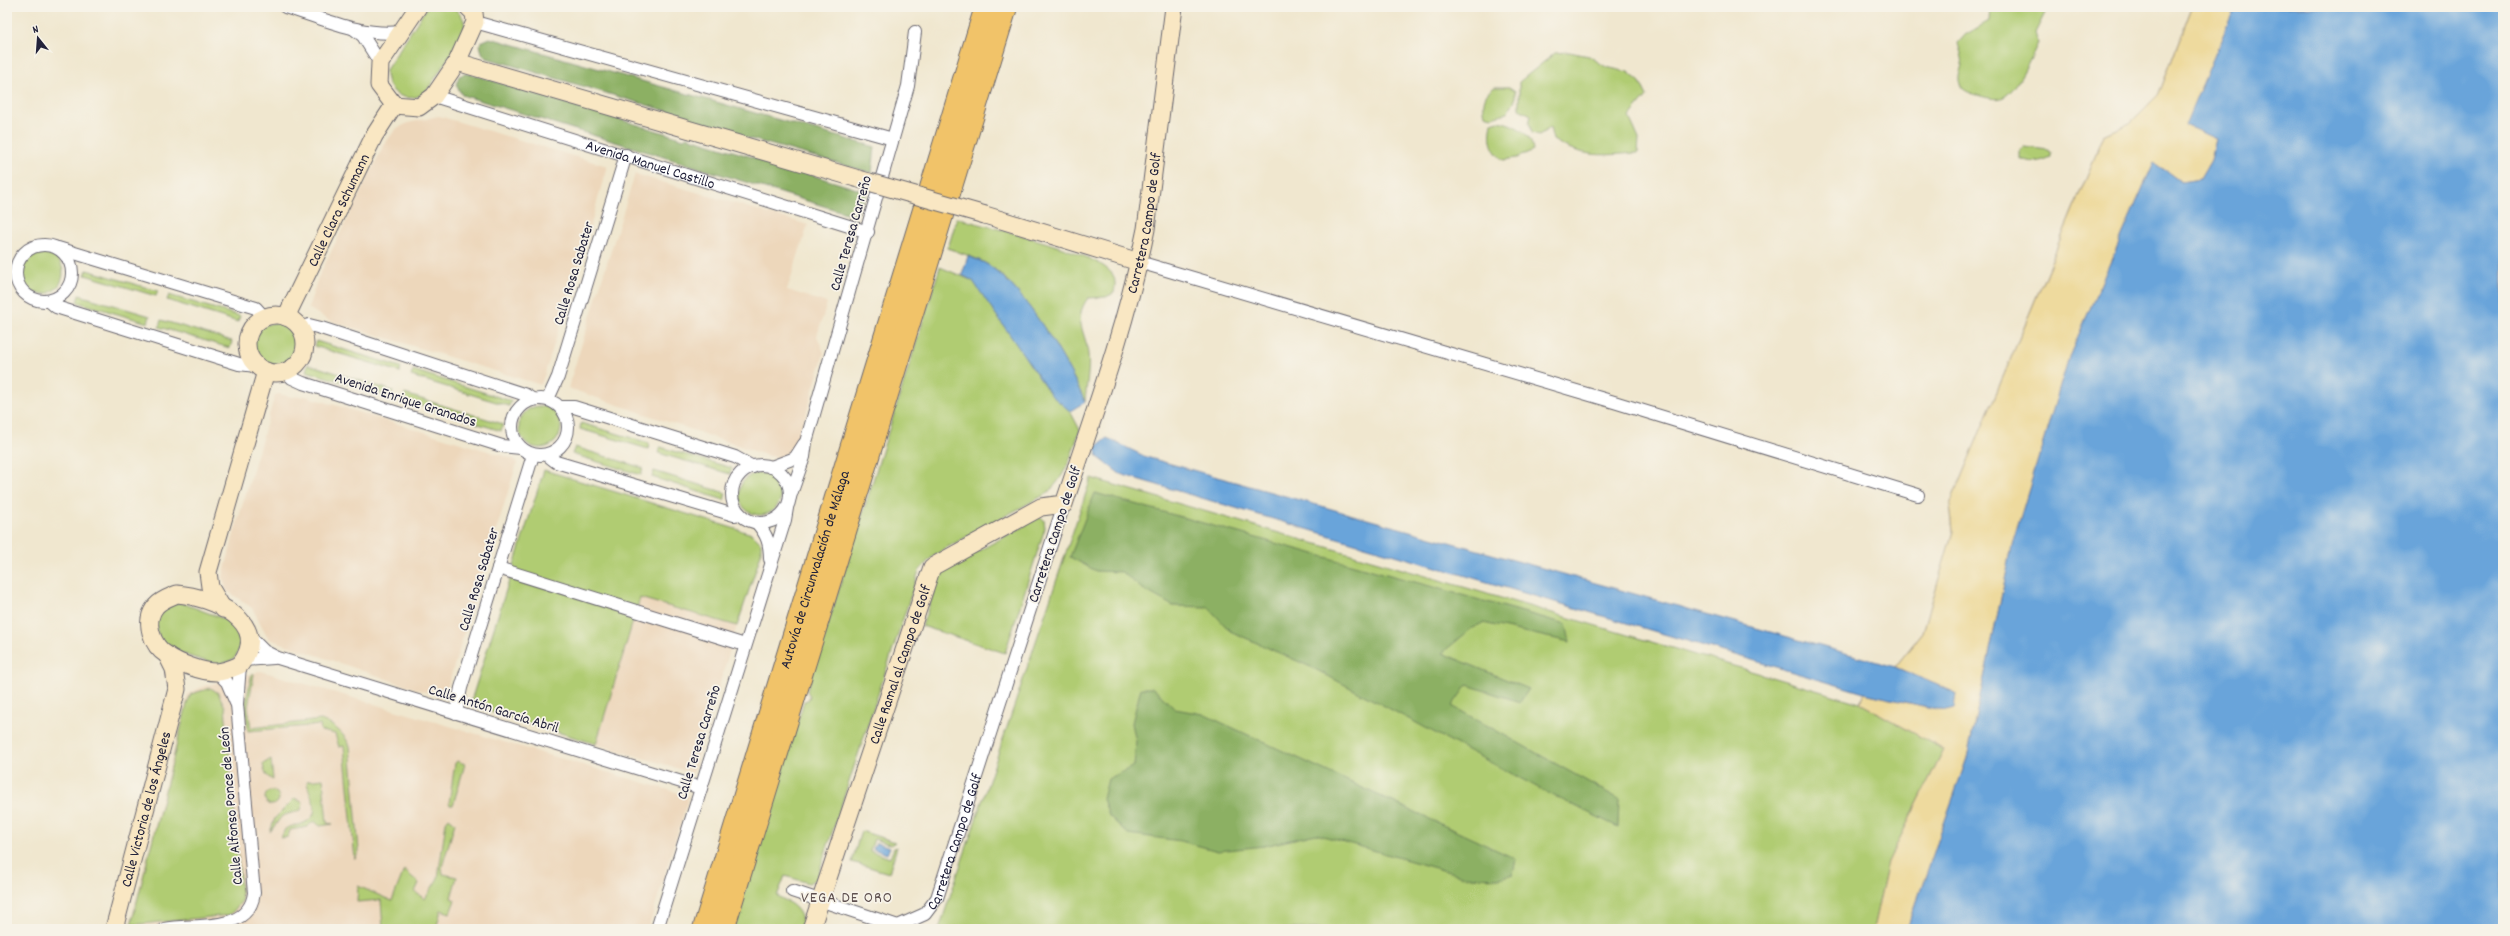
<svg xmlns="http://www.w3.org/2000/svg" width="2510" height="936" viewBox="0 0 2510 936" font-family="Dekko,sans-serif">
<rect width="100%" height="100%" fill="#f7f3e8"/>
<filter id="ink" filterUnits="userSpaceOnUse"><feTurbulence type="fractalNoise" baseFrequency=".025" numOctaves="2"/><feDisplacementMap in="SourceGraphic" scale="8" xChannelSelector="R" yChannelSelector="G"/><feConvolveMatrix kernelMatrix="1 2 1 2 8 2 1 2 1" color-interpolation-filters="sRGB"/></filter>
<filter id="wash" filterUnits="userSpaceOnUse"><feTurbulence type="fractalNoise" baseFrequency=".012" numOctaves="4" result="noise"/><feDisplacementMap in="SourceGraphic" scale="16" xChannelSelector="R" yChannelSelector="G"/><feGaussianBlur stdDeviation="0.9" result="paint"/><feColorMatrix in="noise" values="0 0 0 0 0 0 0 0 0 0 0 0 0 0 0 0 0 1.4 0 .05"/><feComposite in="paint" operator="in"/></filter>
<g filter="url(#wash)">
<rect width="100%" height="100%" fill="#f0e7cf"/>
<path fill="#edd7bb" d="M439 116 607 166 581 260 541 385 328 320 308 308 318 278 384 145 396 129 408 123Z
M635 174 808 225 787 290 827 303 817 336 824 353 797 445 789 454 779 457 769 456 568 388Z
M279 394 292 397 305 396 514 459 517 463 446 692 440 697 269 639 252 608 226 590 223 577 235 530 275 395Z
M640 597 737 626 693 773 596 744Z
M261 671 689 796 648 929H129L188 694 204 686Z"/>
<path fill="#b0cc72" stroke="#697756" d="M427 7 456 9C464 17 466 23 464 34L426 92C407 106 385 93 386 70Z
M1990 7H2048L2035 33 2038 43C2031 57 2016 94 2001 98 1995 100 1984 97 1977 95 1971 93 1962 91 1960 84 1957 77 1961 71 1962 64 1964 58 1959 49 1958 43L1965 35 1989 21Z
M1569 52 1589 56 1606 67 1628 72 1640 82 1647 96 1629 117 1639 139 1638 153C1603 155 1585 159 1553 140L1550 128 1539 135 1532 133 1529 123 1531 115 1519 109V82L1555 53Z
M1495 87H1509L1515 91V100L1507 113 1492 117 1485 115C1482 103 1484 93 1495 87Z
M1498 121C1514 124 1531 132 1533 150L1517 158 1503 160C1490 149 1489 139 1492 123Z
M2024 147 2048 150 2051 152V157C2040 162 2031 164 2020 158V149Z
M957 218C987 227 1098 251 1113 275 1116 281 1115 287 1114 293L1106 297 1088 298C1072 320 1086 331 1088 354 1090 369 1086 387 1085 402 1069 364 1022 284 987 264 975 257 960 253 948 248Z
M21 273a21 21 0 1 1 42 0a21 21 0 1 1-42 0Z
M940 267 973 281 1051 395 1070 411 1080 430C1071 455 1067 476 1046 494L944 549 930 559 919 571 817 878 809 883 785 876 777 896C793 904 803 910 803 929H733L804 701 808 700 810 696 807 691Z
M87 270 158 291 156 296 85 275Z
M79 295 150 316 148 323 77 302Z
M169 295 240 316 238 322 167 300Z
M161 320 232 341 230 348 159 327Z
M254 344a21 21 0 1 1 42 0a21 21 0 1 1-42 0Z
M316 341 401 367 400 372 314 346Z
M308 364 393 391 391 397 306 371Z
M413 370 511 401 509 406 411 376Z
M405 394 503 424 501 431 403 400Z
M519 427a21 21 0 1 1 42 0a21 21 0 1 1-42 0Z
M581 423 649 443 648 449 580 429Z
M575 447 643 468 641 475 572 454Z
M660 447 732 468 730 474 658 453Z
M544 470 752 534 761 543V554L737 626 640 598 596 744 473 706 471 701Z
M654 471 726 493 724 500 652 477Z
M739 494a21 21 0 1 1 42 0a21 21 0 1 1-42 0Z
M1091 478 1860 703 1944 750 1888 862 1873 929H939Z
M1041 517 1044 520 1045 528 1005 653 922 626 940 573 943 570Z
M175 603H182L227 620 236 628 240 638C241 673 210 663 189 656 183 653 174 652 169 648 157 640 151 622 162 611 165 607 172 605 175 603Z
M252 673 254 674 248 707 251 728 321 720C334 725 344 733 350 746L359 851 355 859 344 746 339 747 335 734 321 731 320 725 248 731 245 705Z
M211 688 218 693 225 707 242 901 230 915 131 925 187 704 191 694Z
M271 759 273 780C266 777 264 771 263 764Z
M457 761 465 764 453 805H450L449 803 455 763Z
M323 779 327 823 333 824 320 826 314 821 307 827 290 830 288 837 281 838 285 829C291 825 298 826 304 823 325 813 308 796 307 781Z
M265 798a7 7 0 1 1 14 0a7 7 0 1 1-14 0Z
M295 798 303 803 301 810 282 816 270 832 275 818Z
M449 818 455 823 442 867 443 874 457 877 451 898 455 900 450 913 441 910 436 929H383L381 900 357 902 358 886 392 901 404 870 419 883 415 892 425 899 438 878 446 822Z
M861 831 895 842 892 845 874 839 870 851 890 858 894 848 897 847 889 873 852 862Z"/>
<path fill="#8cb064" stroke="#576950" d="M490 38 875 147 872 173 691 122 684 116 487 58 483 55 480 46 481 42Z
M464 74H471L684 139 687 137 867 192 856 216 462 95 456 85 459 76Z
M1095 493 1566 624 1570 642 1483 623 1472 628 1442 653 1529 689 1520 702 1467 685 1452 706 1619 799 1618 827 1548 793 1313 668 1230 631 1208 607 1173 606 1141 588 1122 572 1096 571 1070 557Z
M1141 688H1153L1175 709 1203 714 1516 859 1513 874 1500 878 1467 877 1316 834 1264 846 1218 851 1181 841 1128 834 1109 816 1103 799 1108 779 1134 766 1136 742 1132 723Z"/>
<path fill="#eeda9e" stroke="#887e6c" d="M2192 7H2235L2186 125 2216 139 2211 160 2200 179 2181 182 2154 162 2069 357 2013 542 1967 758 1907 929H1873L1888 862 1944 750 1860 703 1864 693 1946 711 1956 693 1895 667 1923 632 1953 531 1950 504 2104 135 2130 123 2159 94Z"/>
<path fill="#69a4da" stroke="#46638a" d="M2235 7H2503V929H1907L1967 758 2013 542 2069 357 2154 162 2181 182 2200 179 2211 160 2216 139 2185 125Z
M968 256C974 259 982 261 988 265 1025 289 1067 361 1085 402L1070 411 1051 395 973 281 962 275Z
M1107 438 1146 457 1895 667 1956 693 1954 709 1946 711 1864 693 1120 474 1098 457 1095 447Z
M876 843 890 847 887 854 873 849Z"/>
</g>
<g filter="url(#ink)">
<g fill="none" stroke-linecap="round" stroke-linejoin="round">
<g stroke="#6a676f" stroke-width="14">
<g id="street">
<path d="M285 7C322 18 362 37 401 32"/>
<path d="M475 22 893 139"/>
<path d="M354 29 363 36 380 63"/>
<path id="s1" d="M434 96 868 232"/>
<circle cx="44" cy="273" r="28"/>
<path d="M58 248 256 308 265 318"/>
<path d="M1139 262 1614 402 1918 495"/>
<path d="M49 301 56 307 239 364 256 366"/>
<path d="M299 328 309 325 321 328 526 395 532 399"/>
<path d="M285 371 292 378 303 383 502 446 521 448"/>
<circle cx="540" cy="427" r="28"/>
<path d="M548 399 558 377 626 155"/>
<path d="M561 407H574L735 457 753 467"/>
<path d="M547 455 556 462 734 515 740 514"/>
<circle cx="761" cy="494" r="29"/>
<path d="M771 467 795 458 804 444"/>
<path d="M790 497 804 457 806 442 908 86 915 32"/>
<path d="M757 523C767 535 770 543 770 559"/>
<path d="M498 568 745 645"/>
<path d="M250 637 264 651 278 658 701 788"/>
<path d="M243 660 274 658"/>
<path d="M217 672 227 682 236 703"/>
<path d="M456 713 461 688 533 455"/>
<path id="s2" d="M792 891 898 926 925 914 937 898 1064 504"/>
<path d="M164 929C195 923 249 934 254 893L237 704 240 665"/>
<path d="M657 929 785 520 787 508"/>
</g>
</g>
<g stroke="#6a676f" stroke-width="19">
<g id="secondary">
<path d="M418 7 380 63 379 85 394 105 419 107 434 96 457 62 475 22 474 13 468 7"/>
<path d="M457 62 869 182"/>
<path d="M985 215 1139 262"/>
<circle cx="276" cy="344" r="29"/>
<path id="s3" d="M286 317 374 136 394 105"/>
<path d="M177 594C212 597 273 622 240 665 233 668 224 672 216 672 202 672 178 663 167 655 152 646 143 621 156 606 161 600 170 597 177 594Z"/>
<path d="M223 609 210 587 208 572 266 371"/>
<path id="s4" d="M114 929 177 689 174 669 167 655"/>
<path id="s5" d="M811 929 932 567 1041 507 1064 504C1094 414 1127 323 1146 229L1174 7"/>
</g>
</g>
<g stroke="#6a676f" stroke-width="24">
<g id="highway">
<path d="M931 188 986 7"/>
<path d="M949 193 1006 7"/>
<path id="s6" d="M704 929 924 210"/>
<path d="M723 929 942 215"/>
</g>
</g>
<use href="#street" stroke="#fff" stroke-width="12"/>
<use href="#secondary" stroke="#f9e7c3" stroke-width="17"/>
<use href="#highway" stroke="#f1c369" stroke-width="22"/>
<g stroke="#6a676f" stroke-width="19" stroke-linecap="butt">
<path id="secondary-bridge" d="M869 182 985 215"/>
</g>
<use href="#secondary-bridge" stroke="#f9e7c3" stroke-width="17"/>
</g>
</g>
<g text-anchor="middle" stroke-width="3.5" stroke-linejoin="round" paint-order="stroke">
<g font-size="15" fill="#22223b" stroke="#f7f3e8">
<text dy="5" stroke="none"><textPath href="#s1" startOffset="227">Avenida Manuel Castillo</textPath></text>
<text dy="5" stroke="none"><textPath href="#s3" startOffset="119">Calle Clara Schumann</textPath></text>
<text dy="5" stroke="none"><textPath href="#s5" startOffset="822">Carretera Campo de Golf</textPath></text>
<text transform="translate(850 233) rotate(-74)" y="5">Calle Teresa Carreño</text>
<text transform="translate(573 273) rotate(-73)" y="5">Calle Rosa Sabater</text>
<text transform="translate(406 399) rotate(18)" y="5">Avenida Enrique Granados</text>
<text transform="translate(1054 534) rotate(-72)" y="5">Carretera Campo de Golf</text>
<text dy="5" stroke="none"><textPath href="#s6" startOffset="376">Autovía de Circunvalación de Málaga</textPath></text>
<text transform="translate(478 579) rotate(-73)" y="5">Calle Rosa Sabater</text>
<text dy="5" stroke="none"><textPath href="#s5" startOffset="279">Calle Ramal al Campo de Golf</textPath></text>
<text transform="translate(494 708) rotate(17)" y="5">Calle Antón García Abril</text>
<text transform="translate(698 742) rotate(-73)" y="5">Calle Teresa Carreño</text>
<text transform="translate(230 806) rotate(-95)" y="5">Calle Alfonso Ponce de León</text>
<text dy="5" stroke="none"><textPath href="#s4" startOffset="124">Calle Victoria de los Ángeles</textPath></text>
<text dy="5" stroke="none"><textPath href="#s2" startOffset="220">Carretera Campo de Golf</textPath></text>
</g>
<g font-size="16" letter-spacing="1" fill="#5f5150" stroke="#f7f3e8">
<text x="847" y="902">VEGA DE ORO</text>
</g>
</g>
<rect width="2510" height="936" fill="none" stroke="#f7f3e8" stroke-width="24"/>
<g transform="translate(38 38) rotate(343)" stroke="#f7f3e8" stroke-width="3" paint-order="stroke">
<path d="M0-3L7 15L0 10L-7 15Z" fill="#22223b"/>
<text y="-6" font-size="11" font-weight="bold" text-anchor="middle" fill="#22223b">N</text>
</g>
</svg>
